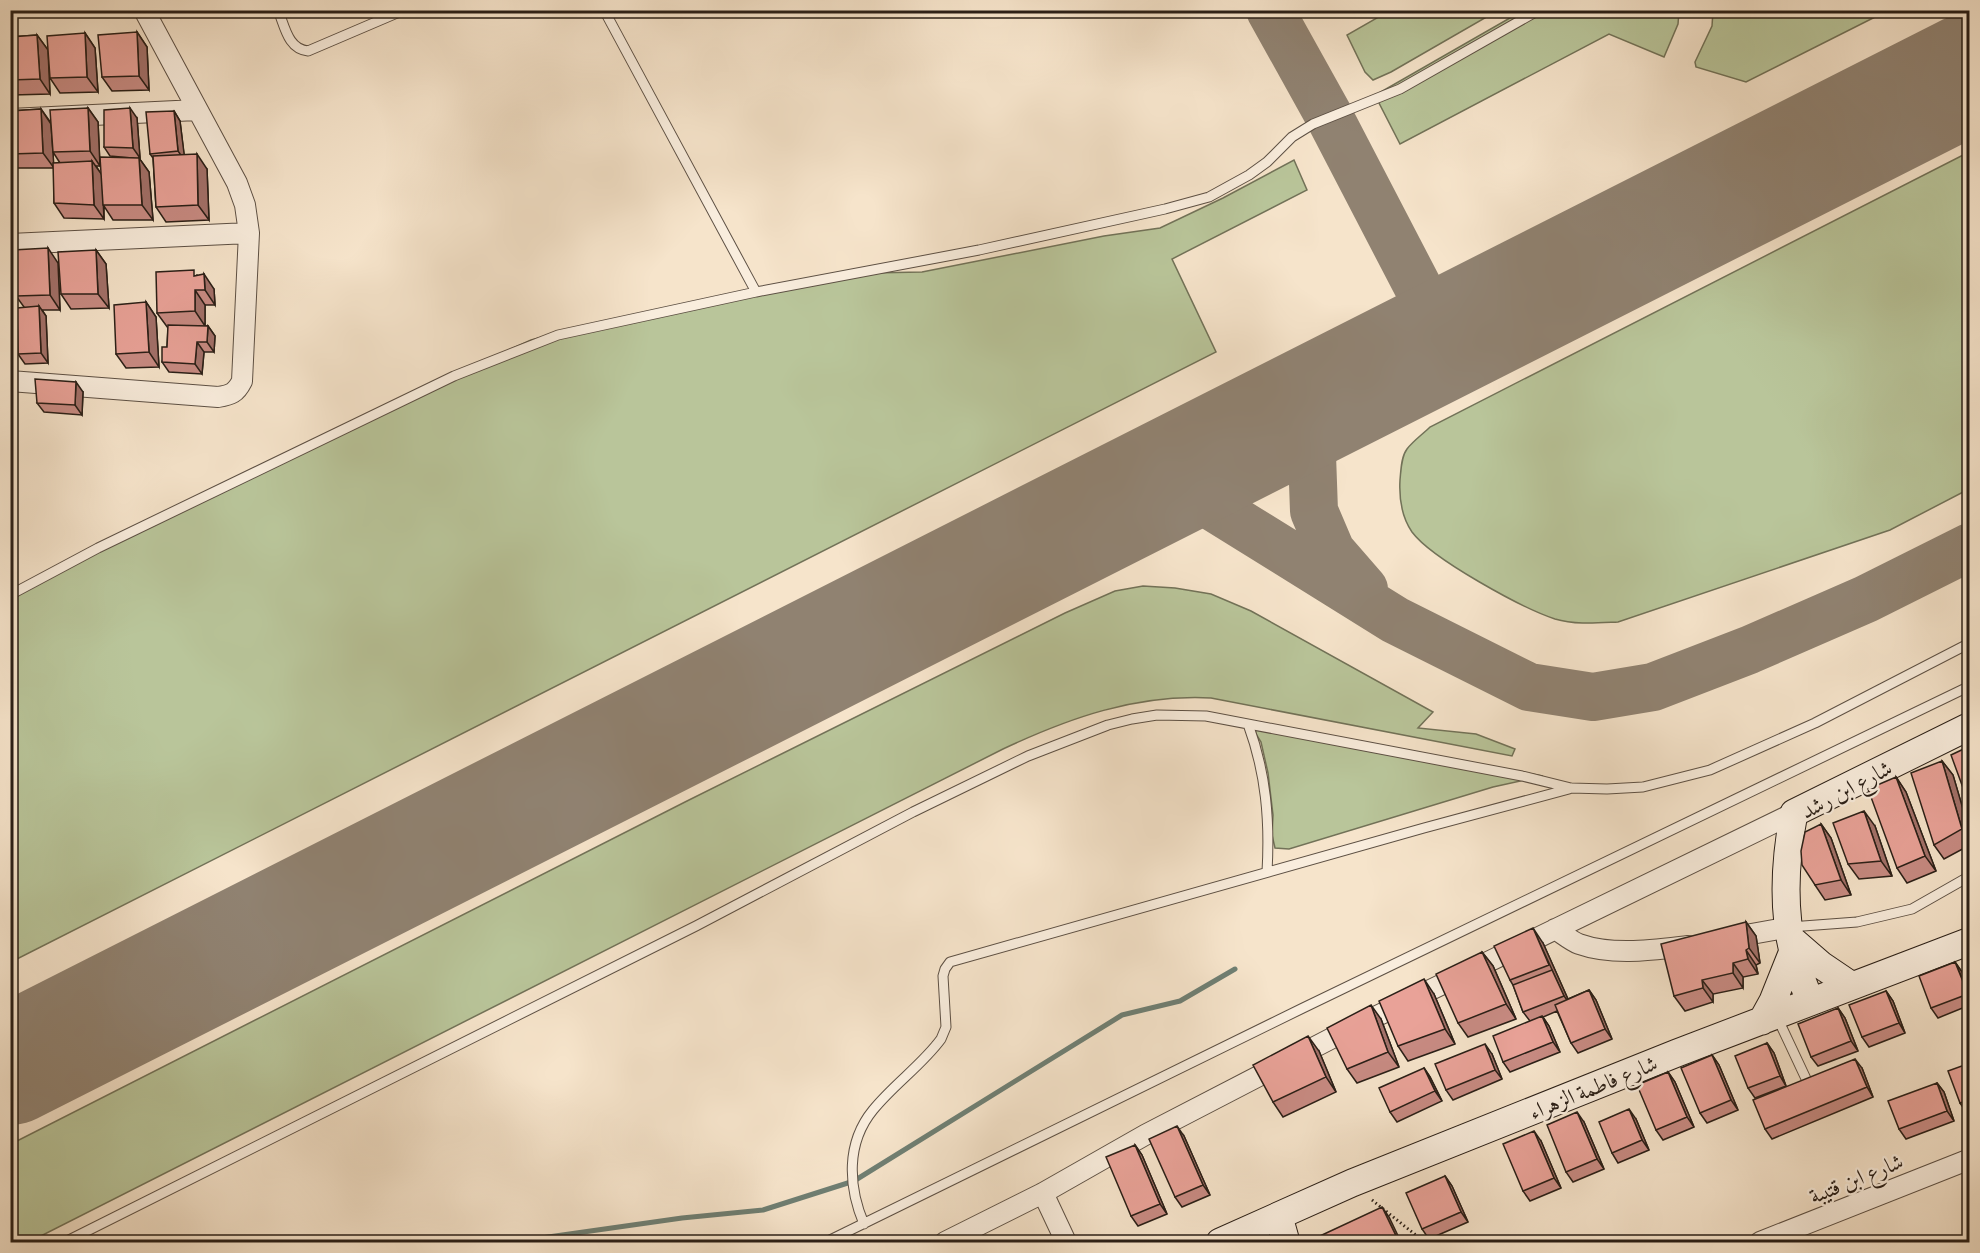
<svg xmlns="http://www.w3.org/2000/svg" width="1980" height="1253" viewBox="0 0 1980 1253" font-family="'EB Garamond',Amiri,serif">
<rect width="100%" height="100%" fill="#f6e4cb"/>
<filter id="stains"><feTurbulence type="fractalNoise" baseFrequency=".00333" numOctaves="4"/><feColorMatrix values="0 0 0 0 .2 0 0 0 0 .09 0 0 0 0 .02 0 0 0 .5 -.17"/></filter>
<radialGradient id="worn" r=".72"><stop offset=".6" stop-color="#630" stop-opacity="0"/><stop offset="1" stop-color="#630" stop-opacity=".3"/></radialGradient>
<path fill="#b9c59a" stroke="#727258" stroke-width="1.5" d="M1383 11V10L1497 11 1391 72 1373 80 1365 72 1347 35 1377 18Z
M1522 11H1679L1678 24 1664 57 1609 34 1400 144 1378 101 1379 93Z
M1713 11V10L1887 11 1746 82 1696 67 1695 62 1712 26Z
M1969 152V489L1890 530 1618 622C1597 623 1575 625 1555 619 1522 608 1432 559 1412 532 1401 516 1399 498 1400 480 1401 470 1401 457 1407 449 1413 441 1423 434 1430 427Z
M1294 160 1307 190 1172 259 1216 352 11 962V592L451 376 531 340 586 326 870 273 922 272 1104 236 1160 228 1223 198Z
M1143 586 1175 588 1211 594 1251 611 1433 712 1418 728 1476 734 1515 749 1512 756 1211 698C1136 694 1069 718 1003 749L29 1242H11V1144L687 801 1065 613 1115 591Z
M1254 724 1543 776 1493 787 1289 849 1275 848 1272 835 1273 815 1268 773 1261 742 1256 734Z"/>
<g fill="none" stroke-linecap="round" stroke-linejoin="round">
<path stroke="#6f7f73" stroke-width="5" d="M513 1242 682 1218 763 1210 854 1181 1122 1015 1180 1001 1235 969"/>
<path stroke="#908271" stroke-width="48" d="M1270 10 1329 116 1445 339
M1326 399 1312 455 1314 511 1331 551 1364 589
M1168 479 1395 620 1529 687 1593 697 1653 687 1749 650 1866 599 1970 547"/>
<path stroke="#908271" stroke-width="120" d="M10 1065 1970 73"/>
<g stroke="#5d5044" stroke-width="11">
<path id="lane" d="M278 10C285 27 288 49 308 51L404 10
M604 10 756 292
M10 595 98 548 454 376 558 335 756 292 979 250 1165 209 1209 197 1249 175 1267 162 1292 137 1313 124 1400 89 1539 10
M1248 724C1266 773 1270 820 1267 872
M1790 927 1857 922 1912 909 1970 876
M1777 1017 1808 1083
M864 1224C848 1186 846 1143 873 1110 894 1084 922 1065 941 1039L946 1027 943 976 945 969 950 962 1424 828 1569 789
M65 1242 696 926 913 812 1028 756 1108 725 1132 719 1157 715 1206 716 1522 776 1571 788 1607 789 1643 787 1710 770 1815 723 1970 643
M826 1242 1303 1008 1970 686"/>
</g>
<g stroke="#5d5044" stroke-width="22">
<path id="street" d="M10 119 197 110
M10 244 249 233
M10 381 218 397C231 395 236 393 242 381L249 233 245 205 237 183 144 10
M1555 929C1563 934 1571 941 1579 944 1613 956 1653 950 1688 946
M1729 938 1790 927
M1043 1193 1066 1242
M945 1242 1043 1193 1145 1135 1338 1035 1794 813
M1760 1242 1970 1159"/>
</g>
<g stroke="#2a1f17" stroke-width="29">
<path id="secondary" d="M1791 939 1821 965 1852 986
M1810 1001C1804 985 1797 969 1793 952 1782 906 1785 859 1794 813L1970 726
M1762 1021 1773 1001 1793 951
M1279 1217 1286 1242
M1220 1242 1352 1183 1677 1053 1970 941"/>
</g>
<path stroke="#2a1f17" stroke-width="3" stroke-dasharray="1.5 3" stroke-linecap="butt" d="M1372 1200 1422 1240"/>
<use href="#lane" stroke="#f9eddd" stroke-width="9"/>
<use href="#street" stroke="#f9eddd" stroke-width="20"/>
<use href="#secondary" stroke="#f9eddd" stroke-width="27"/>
</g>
<path fill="#c88b83" stroke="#2a1f17" stroke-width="1.5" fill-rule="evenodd" d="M137 32 147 47 149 90 112 91 102 77Z
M85 33 95 48 98 92 60 93 50 78Z
M37 35 48 50 50 94 12 95 10 92V37Z
M88 108 98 122 100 166H96L101 174 132 158 110 156 104 147 137 118 140 158H139L149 172 153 220H113L104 206V219L64 218 54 203V168H16L10 160V111L41 109 51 123ZM53 152 60 163 53 164Z
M174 111 180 121 184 155 207 169 209 220 166 222 156 207 153 158 150 154Z
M96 250 106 264 109 308 71 309 61 294Z
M58 263 60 310H42L46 316 48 363 25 364 18 354 24 307 16 296Z
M10 266 11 267 13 313H11L14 319V345H10Z
M197 275 214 289 215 305H205V326H208L215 336 214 352H204L202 374 169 372 162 362 167 347 168 328 157 313Z
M146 302 156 317 159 367 126 368 116 354Z
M10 385 15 391 17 425 10 426Z
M83 392 82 415 44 412 37 403Z
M1942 761 1953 775 1970 833V845L1944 859 1934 845Z
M1896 777 1906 792 1936 871 1907 883 1897 868Z
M1821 824 1831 838 1851 895 1825 900 1815 885Z
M1875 826 1892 876 1859 879 1848 864Z
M1746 922 1756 936 1760 963 1756 965 1758 974 1743 977V988L1713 994V1002L1685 1011 1674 996Z
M1543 943 1568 999 1589 990 1596 1000 1612 1039 1578 1053 1571 1043 1557 1011 1543 1017 1549 1026 1560 1052 1510 1072 1503 1062 1530 1021 1523 1012 1513 985 1510 980Z
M1482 952 1493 966 1516 1019 1468 1037 1458 1023Z
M1955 962 1962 972 1970 990V1005L1938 1018 1931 1008Z
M1886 991 1893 1001 1905 1033 1869 1047 1862 1037Z
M1434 994 1455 1044 1408 1061 1398 1046Z
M1838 1008 1845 1018 1858 1051 1818 1066 1811 1057Z
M1381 1019 1399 1067 1357 1083 1347 1069Z
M1767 1043 1774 1053 1786 1086 1755 1098 1748 1088Z
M1319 1051 1336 1092 1283 1117 1273 1102Z
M1492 1054 1502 1079 1453 1100 1446 1090Z
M1712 1055 1719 1065 1738 1110 1707 1123 1700 1113Z
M1970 1063V1112L1967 1113 1960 1103Z
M1424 1068 1430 1077 1442 1101 1397 1122 1390 1112Z
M1862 1068 1873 1097 1772 1139 1765 1129Z
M1668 1072 1675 1082 1694 1127 1663 1140 1656 1130Z
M1937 1083 1944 1092 1954 1121 1906 1139 1899 1129Z
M1636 1119 1649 1150 1618 1163 1612 1153Z
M1584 1122 1604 1169 1573 1182 1566 1172Z
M1184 1136 1210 1195 1182 1207 1175 1197Z
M1541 1141 1561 1188 1530 1201 1523 1191Z
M1135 1145 1142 1155 1167 1214 1138 1226 1131 1216Z
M1445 1176 1452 1186 1468 1222 1429 1239 1422 1229Z"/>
<path fill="#a3716a" stroke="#2a1f17" stroke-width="1.5" d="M137 32 147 47 149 90 139 76Z
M85 33 95 48 98 92 87 77Z
M37 35 48 50 50 94 40 79Z
M88 108 98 122 100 166 90 151Z
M130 108 137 118 140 158 133 148Z
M41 109 51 124 54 168 43 153Z
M174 111 180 121 185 161 178 151Z
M197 154 207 169 209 220 198 205Z
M139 158 149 172 153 220 142 205Z
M92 161 102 175 104 219 94 205Z
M48 248 58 263 60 310 50 295Z
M96 250 106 264 109 308 98 294Z
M10 266 11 267 13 313 10 310Z
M204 274 214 289 215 305 205 290Z
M195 290 205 305V326L195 311Z
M146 302 156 317 159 367 149 352Z
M39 306 46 316 48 363 41 353Z
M10 313 14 319V345L10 340Z
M208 326 215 336 214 352 207 342Z
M197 342 204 352 202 374 195 364Z
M76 382 83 392 82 415 75 405Z
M10 385 15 391 17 425 10 417Z
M1942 761 1953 775 1970 833V839L1962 829Z
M1896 777 1906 792 1936 871 1925 856Z
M1864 811 1875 826 1892 876 1881 861Z
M1821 824 1831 838 1851 895 1841 880Z
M1746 922 1756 936 1760 963 1749 948Z
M1533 928 1543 943 1571 1006 1564 996Z
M1746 950 1756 965 1758 974 1748 959Z
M1482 952 1493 966 1516 1019 1506 1004Z
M1955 962 1962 972 1970 990V996Z
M1733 963 1743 977V988L1733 973Z
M1424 979 1434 994 1455 1044 1445 1029Z
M1702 980 1713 994V1002L1703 988Z
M1589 990 1596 1000 1612 1039 1605 1029Z
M1886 991 1893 1001 1905 1033 1899 1023Z
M1371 1005 1381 1019 1399 1067 1388 1052Z
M1838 1008 1845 1018 1858 1051 1851 1041Z
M1542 1016 1549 1026 1560 1052 1553 1042Z
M1308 1036 1319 1051 1336 1092 1326 1077Z
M1767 1043 1774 1053 1786 1086 1780 1076Z
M1485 1044 1492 1054 1502 1079 1495 1070Z
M1712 1055 1719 1065 1738 1110 1731 1100Z
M1855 1059 1862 1068 1873 1097 1867 1087Z
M1424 1068 1430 1077 1442 1101 1435 1091Z
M1668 1072 1675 1082 1694 1127 1687 1117Z
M1937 1083 1944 1092 1954 1121 1947 1111Z
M1629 1109 1636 1119 1649 1150 1642 1140Z
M1577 1112 1584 1122 1604 1169 1597 1159Z
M1177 1126 1184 1136 1210 1195 1203 1185Z
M1534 1131 1541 1141 1561 1188 1554 1178Z
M1135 1145 1142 1155 1167 1214 1160 1204Z
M1445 1176 1452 1186 1468 1222 1461 1212Z
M1382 1207 1389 1217 1401 1242H1399Z"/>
<path fill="#e9a298" stroke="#2a1f17" stroke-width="1.5" d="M137 32 139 76 102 77 98 35Z
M85 33 87 77 50 78 47 36Z
M37 35 40 79 10 80V37Z
M88 108 90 151 53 152 50 110Z
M130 108 133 148 104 147V110Z
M41 109 43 153 10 154V111Z
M174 111 178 151 150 154 146 112Z
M197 154 198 205 156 207 153 156Z
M100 157 139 158 142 205H103Z
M92 161 94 205 54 203 53 163Z
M48 248 50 295 16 296 13 250Z
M96 250 98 294H61L58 252Z
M194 270V276L204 274 205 290H195V311L157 313 156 272Z
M146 302 149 352 116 354 114 305Z
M39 306 41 353 18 354 17 308Z
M168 325 208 326 207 342H197L195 364 162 362V347H167Z
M35 379 76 382 75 405 37 403Z
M1970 746V807L1951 755Z
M1942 761 1962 829 1934 845 1911 773Z
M1896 777 1925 856 1897 868 1868 789Z
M1864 811 1881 861 1848 864 1833 823Z
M1821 824 1841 880 1815 885 1802 865 1801 851 1805 832Z
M1746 922 1749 948 1746 950 1748 959 1733 963V973L1702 980 1703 988 1674 996 1661 944Z
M1533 928 1549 965 1510 980 1494 946Z
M1482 952 1506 1004 1458 1023 1436 974Z
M1955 962 1968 994 1931 1008 1919 976Z
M1552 970 1564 996 1523 1012 1513 985Z
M1424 979 1445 1029 1398 1046 1379 1001Z
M1589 990 1605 1029 1571 1043 1555 1005Z
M1886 991 1899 1023 1862 1037 1849 1005Z
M1371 1005 1388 1052 1347 1069 1327 1028Z
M1838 1008 1851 1041 1811 1057 1798 1024Z
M1542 1016 1553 1042 1503 1062 1493 1036Z
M1308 1036 1326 1077 1273 1102 1253 1065Z
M1767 1043 1780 1076 1748 1088 1735 1056Z
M1485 1044 1495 1070 1446 1090 1435 1064Z
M1712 1055 1731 1100 1700 1113 1681 1068Z
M1855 1059 1867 1087 1765 1129 1753 1100Z
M1970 1063V1100L1960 1103 1948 1071Z
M1424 1068 1435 1091 1390 1112 1379 1088Z
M1668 1072 1687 1117 1656 1130 1637 1085Z
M1937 1083 1947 1111 1899 1129 1888 1101Z
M1629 1109 1642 1140 1612 1153 1599 1122Z
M1577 1112 1597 1159 1566 1172 1547 1125Z
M1177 1126 1203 1185 1175 1197 1149 1139Z
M1534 1131 1554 1178 1523 1191 1503 1144Z
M1135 1145 1160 1204 1131 1216 1106 1157Z
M1445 1176 1461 1212 1422 1229 1406 1193Z
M1382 1207 1399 1242H1307Z
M1963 1236 1965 1242H1946Z"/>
<g text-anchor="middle" stroke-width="4.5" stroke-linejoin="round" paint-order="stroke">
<g font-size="22" fill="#2a1f17" stroke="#f9eddd">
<text transform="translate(1846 789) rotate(-28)" y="8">شارع ابن رشد</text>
<text transform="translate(1593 1087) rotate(-22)" y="8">شارع فاطمة الزهراء</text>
<text transform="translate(1856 1178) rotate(-22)" y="8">شارع ابن قتيبة</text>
</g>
</g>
<rect width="1980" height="1253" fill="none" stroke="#f6e4cb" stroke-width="36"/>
<rect x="12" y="12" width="1956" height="1229" fill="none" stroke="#2a1f17" stroke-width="3"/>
<rect x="18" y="18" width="1944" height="1217" fill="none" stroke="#2a1f17" stroke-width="1.5"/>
<rect width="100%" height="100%" filter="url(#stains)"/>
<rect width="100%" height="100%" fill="url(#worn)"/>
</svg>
